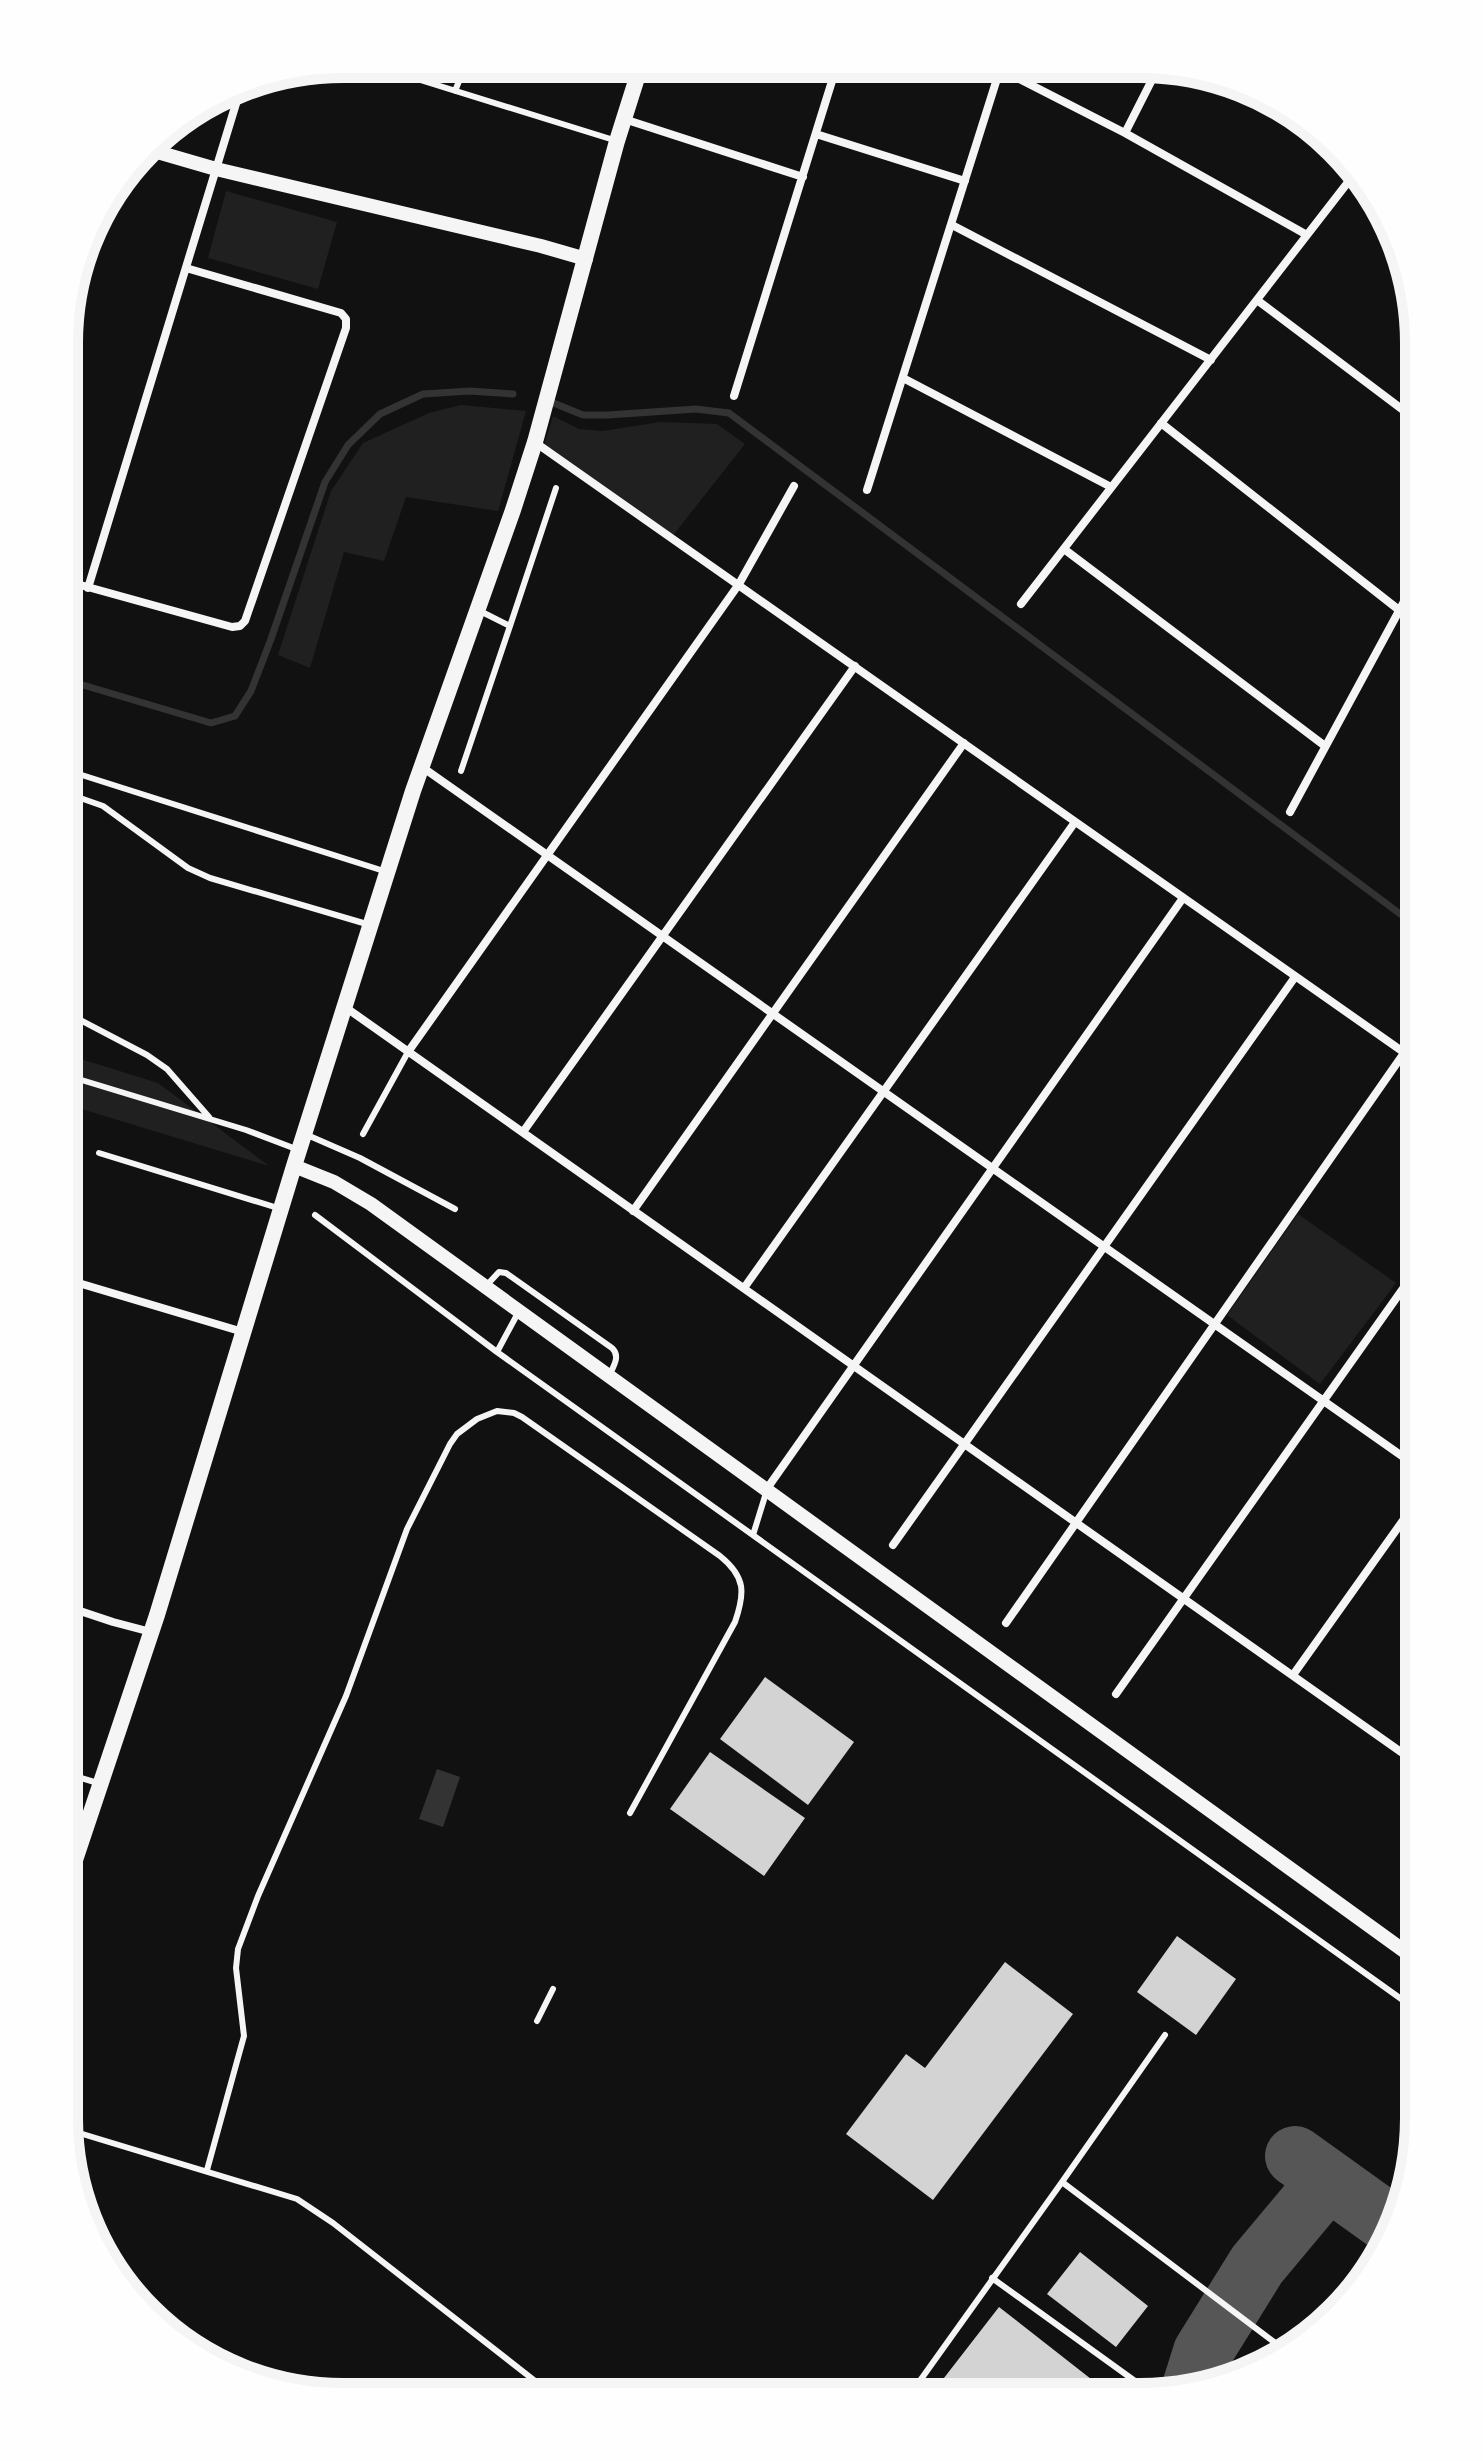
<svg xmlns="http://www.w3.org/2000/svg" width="1483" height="2461" viewBox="0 0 1483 2461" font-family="'Fira Sans Condensed',sans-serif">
<rect width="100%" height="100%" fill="#111"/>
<path fill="#202020" d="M226 191 337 222 318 289 208 258Z
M461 405 526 411 498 511 406 497 384 561 344 552 310 668 278 655 331 491 363 443 429 413Z
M553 416 579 429 603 431 660 422 717 424 745 444 671 538 544 446Z
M65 1054 158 1083 269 1166 65 1104Z
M1298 1214 1396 1283 1320 1384 1227 1315Z"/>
<path fill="#333" d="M437 1769 460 1777 443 1827 419 1819Z"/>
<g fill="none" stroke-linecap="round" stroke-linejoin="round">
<path stroke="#333" stroke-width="7" d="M551 402 583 415H608L696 409 729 413 1419 928
M66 680 211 723 235 716 251 691 271 639 325 482 348 445 380 414 423 394 470 391 513 394"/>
<path stroke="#565656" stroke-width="60" d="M1295 2156 1394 2227
M1192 2387 1203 2352 1257 2265 1328 2180"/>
</g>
<path fill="#d3d3d3" d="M765 1677 854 1742 808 1805 720 1739Z
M710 1752 805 1818 764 1876 670 1809Z
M1177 1936 1236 1979 1196 2035 1137 1992Z
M1005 1962 1073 2014 933 2200 846 2134 906 2054 925 2068Z
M1080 2252 1148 2306 1116 2347 1047 2294Z
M999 2307 1114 2397 930 2396Z"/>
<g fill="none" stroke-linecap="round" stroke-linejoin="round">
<path stroke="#f5f5f5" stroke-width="4" d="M64 1927 71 1910"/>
<path stroke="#f5f5f5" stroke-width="6" d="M369 64 617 141
M455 91 466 64
M478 610 510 626 556 488
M66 770 387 872
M461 771 510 626
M66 793 103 806 188 868 210 878 370 925
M65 1012 147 1055 167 1069 209 1117
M65 1036 69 1013
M65 1075 246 1130 296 1149
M305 1134 360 1158 455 1209
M363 1134 408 1052
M99 1153 281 1209
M315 1215 497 1352 519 1311
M485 1287 499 1272 506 1273 612 1348C621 1356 613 1367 609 1376
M497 1352 1418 2011
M753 1535 766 1493
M64 1773 98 1783
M537 2021 553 1989
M66 2129 297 2199 333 2223 553 2395
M207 2170 244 2036 236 1968 238 1949 258 1896 346 1696 407 1529 450 1444 457 1434 477 1419 497 1411 514 1413 522 1417 720 1556C746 1577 745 1593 735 1622L630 1813
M1062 2182 1165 2035
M992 2278 1153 2394
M909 2396 1062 2182 1282 2348"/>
<path stroke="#f5f5f5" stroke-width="8" d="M1000 69 1125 133 1307 235
M624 119 803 177
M1125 133 1159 66
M816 134 965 181
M952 225 1211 360
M1257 300 1419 422
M903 378 1111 487
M734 396 837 65
M1161 423 1399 610
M536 443 1419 1063
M867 490 1001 66
M1064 549 1325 746
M66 581 232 627 240 626 245 621 346 328V319L341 313 186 268
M88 588 242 84
M1021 604 1352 177
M422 767 1419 1468
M1290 812 1419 574
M345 1007 1418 1764
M408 1052 739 584 794 486
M523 1132 855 666
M633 1211 964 743
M65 1279 243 1332
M744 1288 1075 822
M766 1490 1183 898
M893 1545 1295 977
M65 1606 113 1622 151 1632
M1006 1623 1404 1053
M1293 1675 1419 1498
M1116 1694 1419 1266
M1403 1753 1419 1731"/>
<path stroke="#f5f5f5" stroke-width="14" d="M147 149 216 169 541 246 586 259
M294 1166 334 1182 371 1204 1418 1961"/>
<path stroke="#f5f5f5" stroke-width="16" d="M64 1893 157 1615 294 1166 413 791 513 510 535 442 617 141 641 65"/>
</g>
<path d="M0 0H1483V2461H0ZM343 78H1140A265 265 0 0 1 1405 343V2118A265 265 0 0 1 1140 2383H343A265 265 0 0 1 78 2118V343A265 265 0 0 1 343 78Z" fill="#fefefe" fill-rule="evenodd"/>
<path fill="none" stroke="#f5f5f5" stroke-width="10" d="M343 78H1140A265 265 0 0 1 1405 343V2118A265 265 0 0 1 1140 2383H343A265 265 0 0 1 78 2118V343A265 265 0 0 1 343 78Z"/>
</svg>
